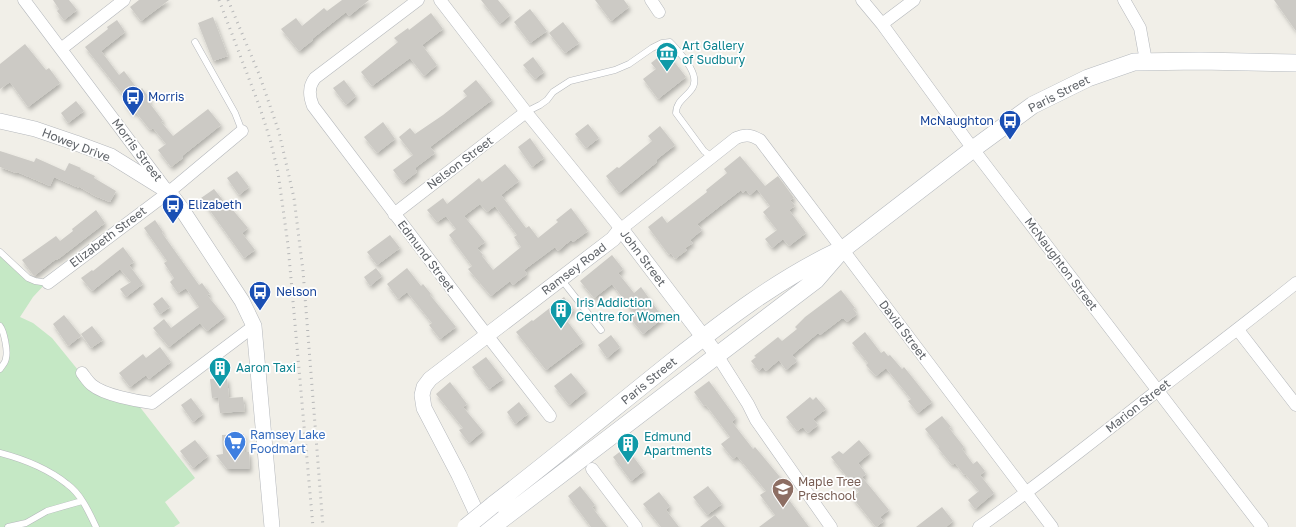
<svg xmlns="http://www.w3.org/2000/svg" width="1296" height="527" viewBox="0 0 1296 527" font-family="'Golos Text',sans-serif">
<defs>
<filter id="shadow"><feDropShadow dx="2" dy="3.5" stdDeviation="2" flood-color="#0004"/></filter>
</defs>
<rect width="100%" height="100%" fill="#f1efe8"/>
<path fill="#c5e8c5" d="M0 253 27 278 46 283 33 297 20 317 33 323 52 338 91 386 136 402 195 478 165 502 180 523 174 527H0V370L7 358 0 325Z"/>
<path fill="#cccac5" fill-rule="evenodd" filter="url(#shadow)" d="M53 0H69L77 10 64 20 57 11 59 9Z
M139 0H169L141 21 130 7Z
M342 0H369L349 16 346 12 312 39 313 40 299 51 281 29 296 18 302 26 324 8 327 11Z
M481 0H498L510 15 500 24Z
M595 0H624L629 7 611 21Z
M1274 0H1296V31Z
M530 9 547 31 530 43 514 22Z
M431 13 443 29 422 45 437 65 424 76 410 58 372 86 361 72 398 42 394 38 408 28 409 30Z
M213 17 228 56 213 61 198 23Z
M117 20 125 32 101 51 119 75 124 71 139 91 142 88 150 99 148 101 163 121 161 122 173 136 208 109 221 125 182 156 183 158 171 167 158 150 166 144 153 128 150 130 135 111 132 113 124 102 127 100 85 47 108 29 107 27Z
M563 22 579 43 565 53 549 33Z
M25 44 46 70 49 68 60 83 28 107 10 82 0 89V64Z
M666 51 686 77 658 99 643 79 656 69 651 63Z
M533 57 544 72 535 79 523 65Z
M344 80 356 96 346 105 333 88Z
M476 80 492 100 430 147 435 153 415 168 417 172 403 183 393 170 413 155 399 137 410 128 415 134 443 115 467 96 463 91Z
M76 101 84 111 68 123 61 113Z
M383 122 395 139 377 153 364 137Z
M588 124 599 138 586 148 575 134Z
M660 126 675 145 656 160 657 162 619 193 606 176 617 167 619 168 652 141 648 136Z
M530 138 544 158 532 167 518 147Z
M0 151 34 162 36 158 65 171 69 163 81 168 80 169 95 176 94 178 116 191 110 202 95 196 78 186 79 188 54 177 50 186 17 172 16 173 0 167Z
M740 156 765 186 778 176 794 198 790 200 795 206 789 210 806 233 789 246 783 239 772 248 765 239 777 230 763 212 770 206 757 189 750 195 746 190 743 193 741 190 697 224 702 230 690 240 693 243 685 248 687 250 675 259 671 253 669 255 648 227 662 216 667 223 707 192 706 190 727 173 724 169Z
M505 164 519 181 501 195 526 228 529 226 538 238 558 222 556 220 571 208 588 231 573 242 571 240 558 251 555 247 524 270 527 274 513 285 510 281 491 296 468 269 472 266 449 235 456 229 446 216 437 222 427 210 443 198 447 204 479 178 482 182ZM480 204 487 212 495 206 517 235 514 237 521 247 493 270 482 256 483 255 477 248 485 242 464 216Z
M237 171 249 187 239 195 227 178Z
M214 189 225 203 226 202 248 228 242 233 255 250 244 258 201 198Z
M96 210 105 223 57 260 56 259 34 276 22 260 56 236 60 241 73 231 72 229Z
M155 220 163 232 162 233 199 285 202 283 210 294 207 295 225 317 207 331 200 323 169 347 153 328 164 319 171 328 199 307 186 288 178 293 170 282 174 278 164 263 167 261 144 228Z
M390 235 400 248 377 265 367 252Z
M123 247 134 262 129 265 143 284 126 297 120 289 131 282 120 269 92 291 81 278 92 270 93 271Z
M612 255 623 269 618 273 634 293 641 287 663 318 643 334 630 318 635 314 612 284 594 298 580 281Z
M376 268 382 276 370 286 364 277Z
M407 268 421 286 423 284 431 294 430 295 456 327 440 339 429 325 432 323 407 292 398 299 387 284Z
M841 290 855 308 853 309 857 314 847 322 843 318 841 319 820 335 818 333 792 355 797 361 786 370 779 360 766 371 763 367 759 371 751 361 756 357 754 356 778 337 782 341 797 329 795 327 805 317Z
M162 297 170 307 160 314 153 304Z
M564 297 574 310 564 317 583 342 546 370 516 332 532 320 533 321Z
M64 315 81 336 68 346 53 324Z
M92 326 103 340 91 348 81 334Z
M865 332 881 353 884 351 888 356 890 355 902 369 904 367 932 402 918 413 908 401 911 399 886 368 876 376 866 365 868 363 852 343Z
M611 335 620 347 607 358 598 345Z
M160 347 171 362 149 379 146 375 130 387 119 373 143 354 146 358Z
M486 357 503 379 489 389 472 367Z
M571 373 586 391 569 405 554 386Z
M227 378 229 398 243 397 245 411 220 413 218 397 212 398 210 379Z
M709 381 736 418 732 422 753 449 755 447 780 477 775 481 809 527H759L775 515 760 495 766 491 737 456 733 459 721 444 730 437 706 405 704 406 694 392Z
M450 382 467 404 463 407 483 431 469 443 459 430 463 428 436 394Z
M810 397 813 400 816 397 826 409 813 419 818 425 808 433 803 427 797 431 786 417Z
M191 398 203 414 193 422 181 405Z
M519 402 528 414 515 424 507 412Z
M942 416 951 427 949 428 964 447 962 449 973 464 977 461 985 471 980 475 994 493 975 509 968 500 979 491 965 474 964 475 955 463 952 465 938 448 939 447 925 429Z
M244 434 245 452H249L250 469H227L216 455 223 454 222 435Z
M195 440 208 456 193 468 180 451Z
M859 440 870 453 858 463 866 474 862 477 889 510 880 517 884 521 876 527 852 497 859 492 831 457 839 451 843 454Z
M626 447 644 471 631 481 613 457Z
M580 486 595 505 592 507 607 527H591L568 496Z
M708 486 722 504 707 515 693 497Z
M659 492 670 506 666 510 679 527H661L643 504Z
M942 507 953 521 946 527H916Z
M715 515 725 527H700Z"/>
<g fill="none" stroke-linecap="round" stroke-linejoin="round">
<g stroke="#b5b8bc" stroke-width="7">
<path id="service" d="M195 42 235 113 242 131
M526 112 540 105 547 100 553 92 570 81 615 70 629 64 652 48 662 43 670 42C680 53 703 76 691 90 685 98 676 102 676 113L704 151 712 157
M0 252 28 278 35 281 48 283
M561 279 601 330
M0 326C4 331 8 351 6 358 6 362 2 366 0 369
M0 453C23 459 48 469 67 484 81 494 89 512 96 527
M8 527 26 523 47 511 82 501"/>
</g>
<g stroke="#b5b8bc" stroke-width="13">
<path id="minor" d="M24 0 165 188
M418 0 315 78C308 87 309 96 313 106L476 321 550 416
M440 0 526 112 621 229 736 138C746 134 751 135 760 140L1052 527
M651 0 659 12
M862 0 882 24 973 149 1262 527
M1124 0 1140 28 1146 61
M882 24 914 0
M61 49 124 0
M394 214 526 112
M48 283 169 192 242 131
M1238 330 1296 405
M717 355 748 404 756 420 831 527
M82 373C85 377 88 382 92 385 104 395 136 401 152 403L254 326
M592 469 636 527
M979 527C1040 484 1098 437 1157 391 1204 355 1250 320 1296 283"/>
</g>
<g stroke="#b5b8bc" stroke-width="16">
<path id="tertiary" d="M0 121 35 129 76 143 111 156 169 192 181 208 242 301 254 326 272 527
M483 527 459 475 424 408 422 395 424 387 430 379 613 239 621 229 717 355"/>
</g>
<g stroke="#b6babf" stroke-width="18">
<path id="secondary" d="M493 505C554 458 613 409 673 361 724 321 777 280 836 252
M492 527 816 280 842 250 973 149 1033 105 1088 78 1134 62 1200 61 1296 63"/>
</g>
<use href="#service" stroke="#fff" stroke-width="6"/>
<use href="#minor" stroke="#fff" stroke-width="12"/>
<use href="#tertiary" stroke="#fff" stroke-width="15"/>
<use href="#secondary" stroke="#fff" stroke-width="17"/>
<path stroke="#b6b7b8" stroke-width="3" stroke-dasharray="1 5" stroke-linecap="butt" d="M219 0 259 105 270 139 278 172 288 245 313 527
M228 0 259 74 279 132 294 198 303 271 323 527"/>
<g stroke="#b6babf" stroke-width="18" stroke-linecap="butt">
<path id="secondary-bridge" d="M466 527 493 505"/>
</g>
<use href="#secondary-bridge" stroke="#fff" stroke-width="17"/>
</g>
<defs>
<g id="museum-pin" transform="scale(1.15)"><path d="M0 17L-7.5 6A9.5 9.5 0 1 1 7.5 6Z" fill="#0f9aa8" stroke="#fff"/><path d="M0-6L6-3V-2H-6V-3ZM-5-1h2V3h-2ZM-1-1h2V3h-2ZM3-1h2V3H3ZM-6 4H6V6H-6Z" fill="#fff"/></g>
<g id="bus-pin" transform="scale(1.15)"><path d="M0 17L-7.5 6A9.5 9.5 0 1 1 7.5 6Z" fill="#1a4fb4" stroke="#fff"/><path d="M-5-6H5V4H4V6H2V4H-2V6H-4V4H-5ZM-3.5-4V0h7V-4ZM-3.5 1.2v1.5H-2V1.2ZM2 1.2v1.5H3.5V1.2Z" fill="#fff"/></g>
<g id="building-pin" transform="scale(1.15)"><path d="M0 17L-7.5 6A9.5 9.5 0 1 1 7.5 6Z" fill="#0f9aa8" stroke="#fff"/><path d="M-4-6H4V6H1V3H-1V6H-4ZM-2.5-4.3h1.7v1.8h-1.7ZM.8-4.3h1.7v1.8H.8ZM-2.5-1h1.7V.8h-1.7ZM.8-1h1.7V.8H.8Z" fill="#fff"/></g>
<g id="supermarket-pin" transform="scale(1.15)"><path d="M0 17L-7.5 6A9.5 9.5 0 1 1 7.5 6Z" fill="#3f7fe0" stroke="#fff"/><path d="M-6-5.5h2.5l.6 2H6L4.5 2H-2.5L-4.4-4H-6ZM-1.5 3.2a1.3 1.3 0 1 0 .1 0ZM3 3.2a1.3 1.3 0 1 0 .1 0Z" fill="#fff"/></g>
<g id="school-pin" transform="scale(1.15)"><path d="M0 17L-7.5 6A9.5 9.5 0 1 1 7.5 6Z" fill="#8d6e63" stroke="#fff"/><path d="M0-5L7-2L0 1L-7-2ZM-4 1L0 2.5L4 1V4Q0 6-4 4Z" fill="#fff"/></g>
</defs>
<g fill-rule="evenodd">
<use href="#museum-pin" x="667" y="53"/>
<use href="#bus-pin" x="133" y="97"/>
<use href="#bus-pin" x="1010" y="121"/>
<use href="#bus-pin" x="173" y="205"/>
<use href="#bus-pin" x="260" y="292"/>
<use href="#building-pin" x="561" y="310"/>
<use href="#building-pin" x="220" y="368"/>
<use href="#supermarket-pin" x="235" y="442"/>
<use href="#building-pin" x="628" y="444"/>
<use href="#school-pin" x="783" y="489"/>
</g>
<g text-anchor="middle" stroke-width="3.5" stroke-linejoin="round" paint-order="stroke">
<g font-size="12" fill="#0d838f" stroke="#fff" text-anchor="start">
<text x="682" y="50">Art Gallery<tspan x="682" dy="14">of Sudbury</tspan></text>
<text x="576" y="307">Iris Addiction<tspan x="576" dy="14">Centre for Women</tspan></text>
<text x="236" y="372">Aaron Taxi</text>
<text x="644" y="441">Edmund<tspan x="644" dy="14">Apartments</tspan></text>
</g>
<g font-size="12" fill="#5f6368" stroke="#fff">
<text transform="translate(1059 94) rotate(-27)" y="4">Paris Street</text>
<text transform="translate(76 145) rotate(21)" y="4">Howey Drive</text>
<text transform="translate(137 150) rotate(53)" y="4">Morris Street</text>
<text transform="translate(460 163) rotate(-37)" y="4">Nelson Street</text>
<text transform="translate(108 237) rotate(-37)" y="4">Elizabeth Street</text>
<text transform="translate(426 256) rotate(53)" y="4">Edmund Street</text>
<text transform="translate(643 258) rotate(53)" y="4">John Street</text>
<text transform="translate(1061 264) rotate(53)" y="4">McNaughton Street</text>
<text transform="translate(574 269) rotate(-37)" y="4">Ramsey Road</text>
<text transform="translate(903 330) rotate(53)" y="4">David Street</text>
<text transform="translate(649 381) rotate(-39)" y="4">Paris Street</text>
<text transform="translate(1138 406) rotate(-38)" y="4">Marion Street</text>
</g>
<g font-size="12" fill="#164399" stroke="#fff" text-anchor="start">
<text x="148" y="101">Morris</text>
<text x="994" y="125" text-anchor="end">McNaughton</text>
<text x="188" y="209">Elizabeth</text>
<text x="276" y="296">Nelson</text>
</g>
<g font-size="12" fill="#366cbe" stroke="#fff" text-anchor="start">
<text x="250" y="439">Ramsey Lake<tspan x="250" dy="14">Foodmart</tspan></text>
</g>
<g font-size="12" fill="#785e54" stroke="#fff" text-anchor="start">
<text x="798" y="486">Maple Tree<tspan x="798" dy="14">Preschool</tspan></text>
</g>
</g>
</svg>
